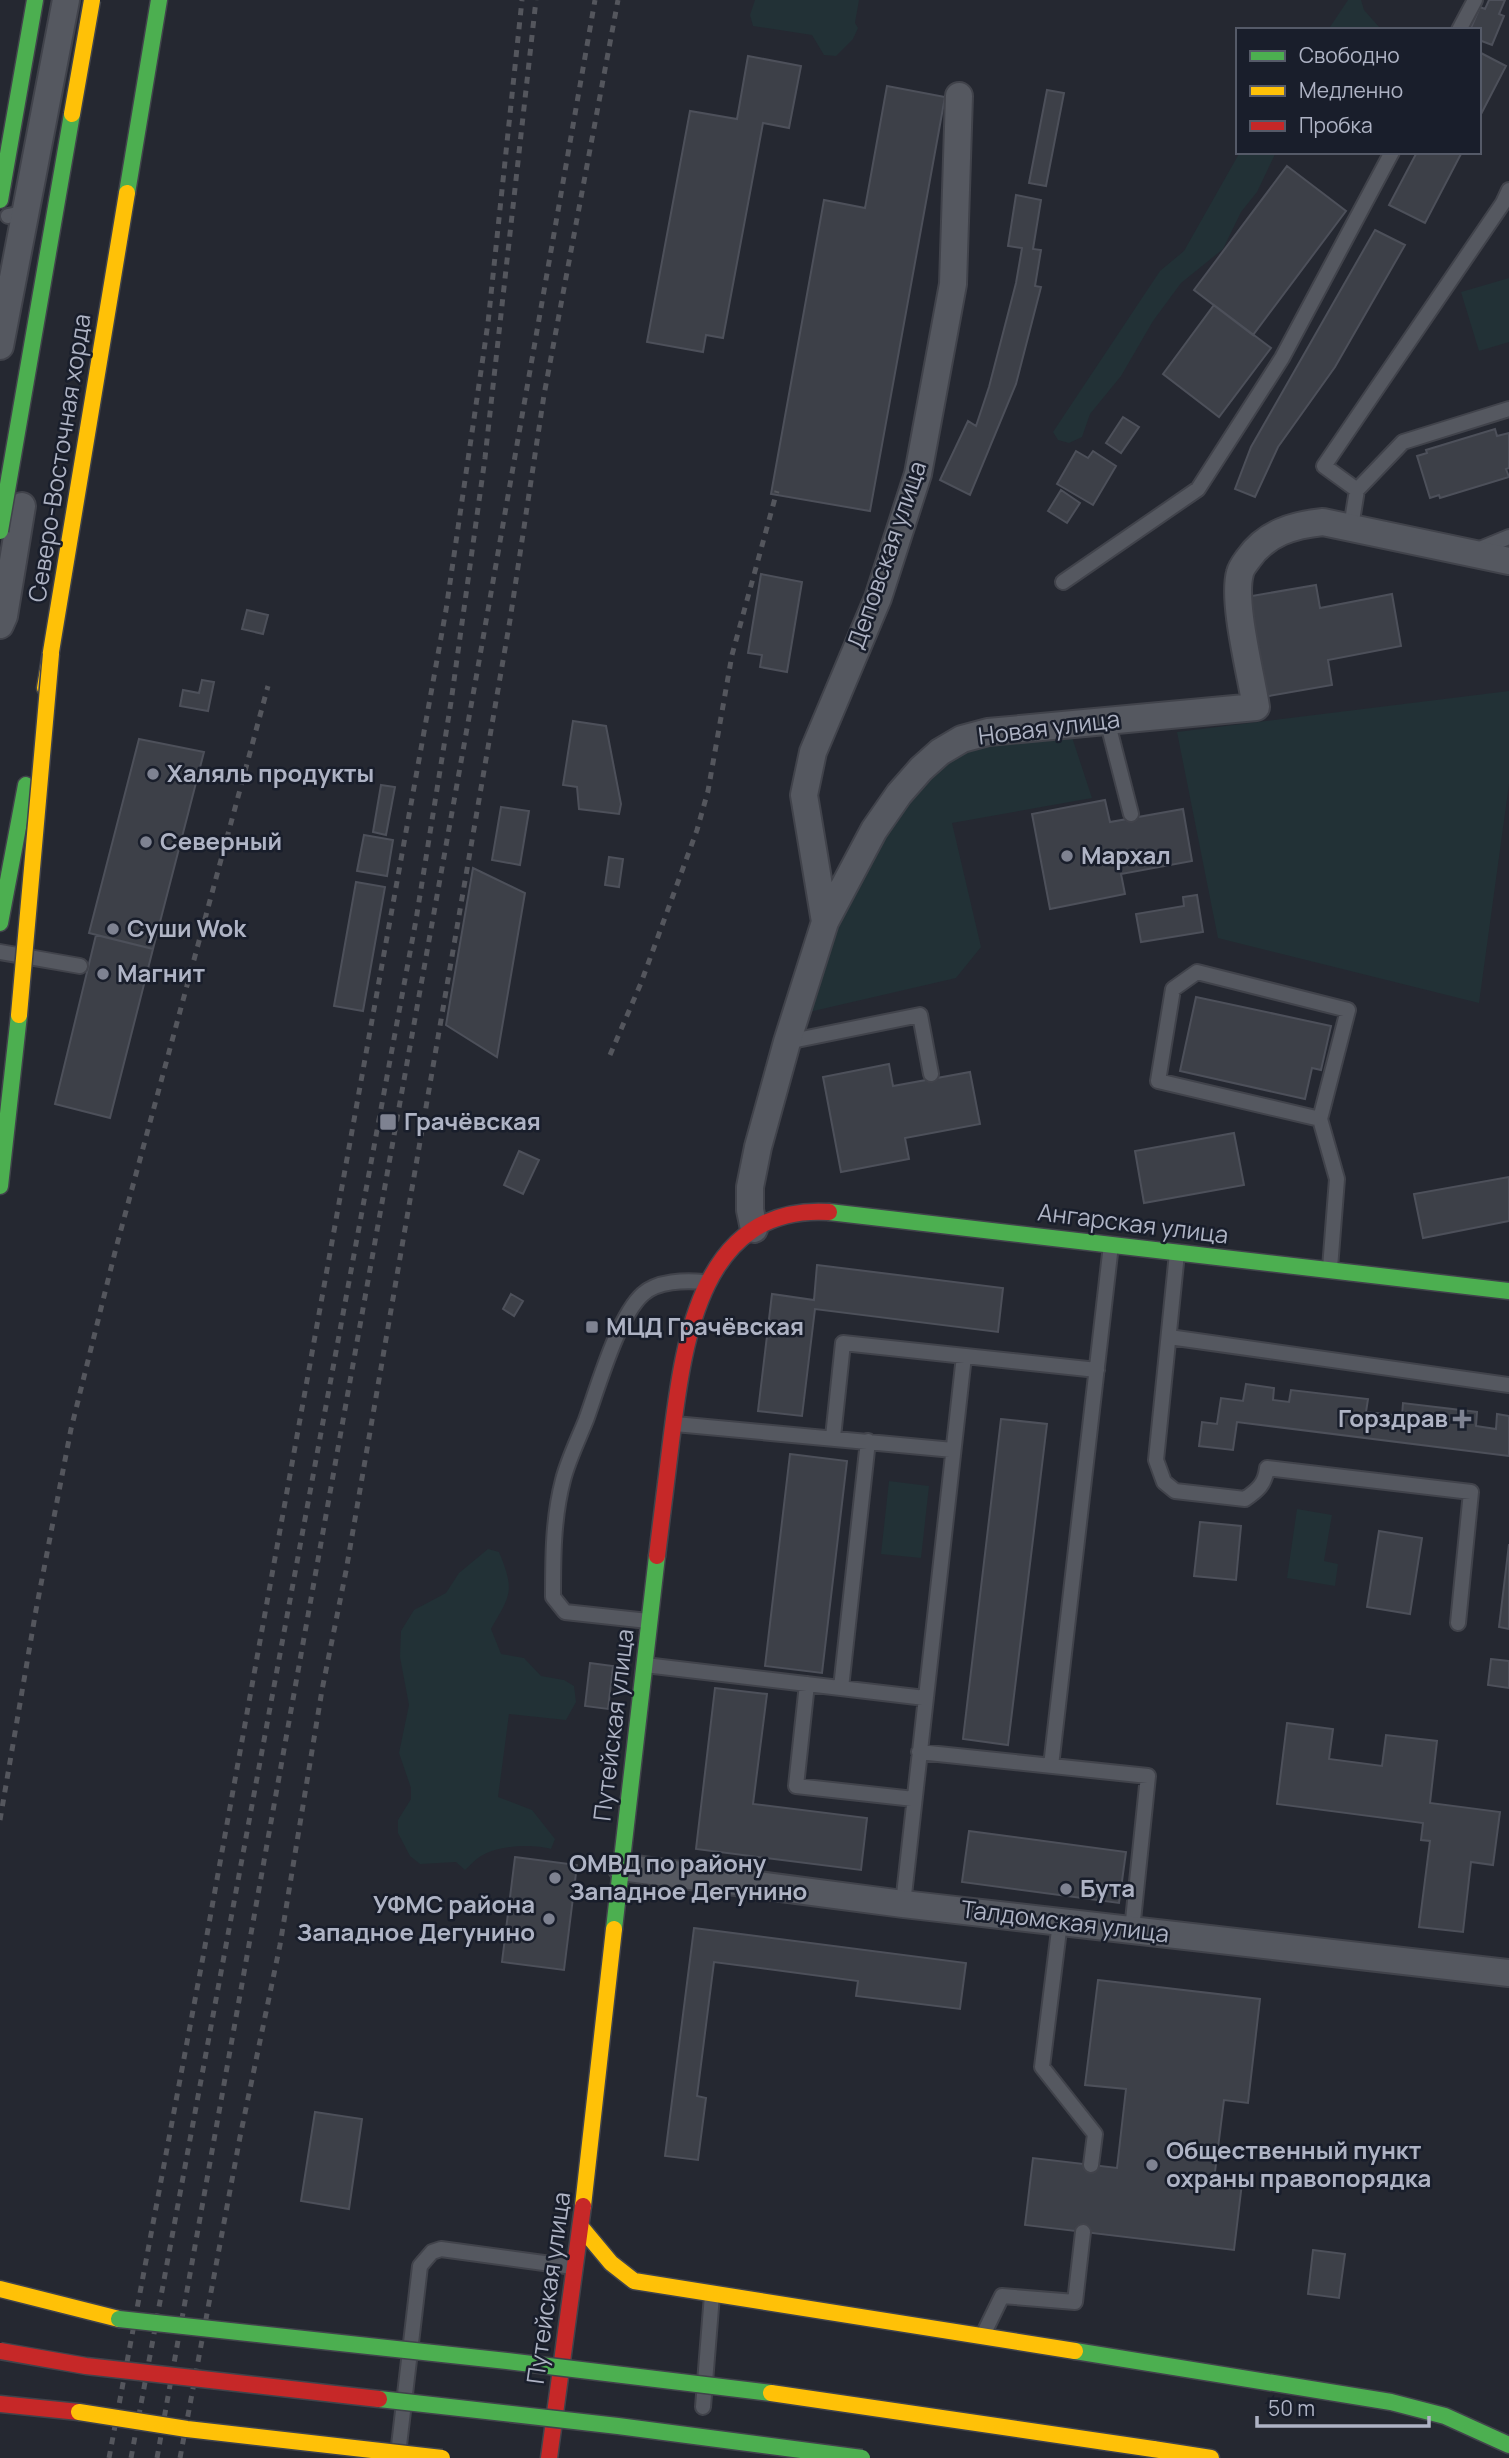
<svg xmlns="http://www.w3.org/2000/svg" width="1509" height="2458" viewBox="0 0 1509 2458" font-family="Manrope,sans-serif">
<rect width="100%" height="100%" fill="#252831"/>
<path fill="#223136" d="M755 0H859L855 23 858 28 853 39 836 56 824 55 812 35 753 26 750 15Z
M1348 0H1361L1364 10 1380 28 1378 30H1328Z
M1240 152H1276L1257 192 1241 212 1223 249 1181 283 1153 321 1121 376 1090 414 1082 437 1069 443 1058 440 1053 432 1160 271 1184 251Z
M1509 278V342L1479 351 1461 292Z
M1509 691V784L1479 1003 1218 938 1177 732Z
M1069 728 1092 798 952 823 981 947 956 978 809 1012 843 908 888 821 927 772 965 745Z
M889 1481 929 1486 921 1558 881 1554Z
M1297 1509 1332 1515 1324 1561 1338 1564 1335 1586 1287 1578Z
M488 1549 499 1552C515 1591 511 1594 491 1629L501 1654 524 1658 541 1676 564 1680 574 1686 576 1702 566 1720 509 1714 498 1797 532 1810 555 1839 551 1849C534 1844 499 1845 483 1855 476 1858 471 1865 465 1870L456 1862 420 1864 410 1856 398 1833V1820L411 1799V1788L399 1753 409 1705 400 1657 401 1631 414 1610 446 1593 459 1573Z"/>
<path fill="#3d4048" stroke="#4d505a" stroke-width="2" d="M1489 0H1505L1499 14 1504 16 1492 45 1479 40V30H1470L1480 7 1485 9Z
M1479 52 1506 66 1479 118Z
M748 56 801 66 789 128 763 123 723 338 706 335 703 352 647 342 690 111 737 119Z
M887 86 945 97 870 511 771 494 824 200 865 208Z
M1047 90 1064 93 1046 186 1029 183Z
M1417 152H1462L1425 223 1389 205Z
M1287 166 1346 211 1253 335 1194 290Z
M1016 195 1041 200 1033 249 1041 250 1035 286 1041 287 1016 384 970 495 940 480 968 421 976 426 989 387 1016 283 1022 248 1008 246Z
M1375 230 1405 245 1335 367 1278 447 1255 497 1235 489 1251 447Z
M1214 305 1271 348 1219 417 1163 374Z
M1123 417 1139 427 1121 453 1106 443Z
M1495 429 1497 436 1509 433V468L1506 469 1509 477 1440 498 1439 495 1430 498 1417 456 1427 453 1426 450Z
M1076 451 1088 458 1093 451 1116 466 1093 505 1057 484Z
M1061 490 1080 503 1067 523 1048 511Z
M761 574 802 582 787 672 760 667 762 655 748 653Z
M1316 585 1320 608 1392 594 1401 646 1328 660 1332 685 1263 697 1246 597Z
M247 610 268 615 263 634 242 629Z
M202 680 214 682 208 711 180 706 183 690 199 693Z
M573 721 606 726 621 804 619 814 579 809 577 787 563 785Z
M139 739 204 752 153 949 89 933Z
M381 785 395 787 386 835 373 832Z
M1105 800 1110 822 1183 809 1192 861 1121 874 1125 894 1050 909 1032 814Z
M501 807 529 811 520 865 492 860Z
M364 835 393 840 387 876 357 871Z
M609 857 623 859 619 887 605 885Z
M473 868 525 893 497 1057 446 1025Z
M356 882 385 887 363 1011 334 1006Z
M1197 895 1203 932 1141 942 1136 914 1184 906 1183 897Z
M96 935 153 949 110 1118 55 1104Z
M1196 997 1331 1026 1321 1070 1312 1068 1305 1099 1180 1071Z
M889 1064 893 1086 970 1072 980 1124 905 1138 909 1159 841 1172 823 1077Z
M1234 1133 1244 1185 1144 1203 1135 1151Z
M519 1151 539 1160 523 1194 504 1185Z
M1509 1177V1221L1423 1238 1414 1194Z
M817 1265 1003 1288 998 1332 815 1309 802 1416 758 1411 772 1294 814 1300Z
M511 1294 523 1301 514 1316 503 1309Z
M1246 1384 1274 1388 1273 1400 1289 1402 1291 1390 1368 1399 1366 1412 1402 1416 1403 1403 1477 1412 1476 1426 1496 1429 1497 1414 1509 1416V1456L1237 1422 1233 1450 1199 1446 1202 1422 1217 1424 1221 1398 1243 1401Z
M1001 1419 1047 1424 1008 1745 963 1739Z
M790 1454 847 1461 822 1673 765 1666Z
M1200 1522 1241 1526 1236 1580 1194 1576Z
M1379 1531 1422 1538 1410 1614 1367 1607Z
M1509 1544V1629L1499 1627Z
M1491 1659 1509 1661V1688L1488 1685Z
M590 1663 613 1666 608 1709 585 1706Z
M715 1688 767 1694 753 1804 867 1818 861 1870 696 1849Z
M1287 1723 1333 1729 1329 1759 1382 1766 1386 1735 1437 1741 1430 1803 1500 1812 1493 1865 1471 1862 1463 1932 1419 1927 1430 1841 1421 1840 1423 1823 1277 1804Z
M969 1831 1126 1852 1119 1903 962 1882Z
M515 1857 577 1865 564 1970 502 1962Z
M694 1928 966 1963 960 2009 856 1996 858 1981 714 1962 697 2096 706 2098 698 2160 665 2156Z
M1098 1980 1260 1999 1248 2103 1224 2100 1214 2180 1242 2183 1234 2250 1025 2225 1033 2158 1117 2168 1126 2089 1085 2085Z
M315 2112 362 2119 349 2209 301 2201Z
M1313 2250 1345 2254 1339 2298 1308 2294Z"/>
<g fill="none" stroke-linecap="round" stroke-linejoin="round">
<g stroke="#41434b" stroke-width="18">
<path id="lane" d="M1459 30 1475 0
M8 216 22 213 26 208
M1357 490 1324 466 1503 203 1509 190
M1351 527 1357 490 1403 442 1509 409
M1475 551 1509 537
M1063 582 1198 489 1282 358 1392 152
M1107 720 1131 814
M0 952 80 966
M787 1042 920 1015 931 1074
M1320 1119 1158 1081 1173 989 1197 972 1348 1010 1320 1119 1337 1179 1330 1268
M1177 1253 1156 1460 1164 1482 1175 1491 1245 1499C1258 1490 1265 1484 1267 1468L1471 1492 1458 1623
M1169 1337 1509 1385
M675 1424 953 1450
M833 1437 843 1343 1097 1370
M648 1621 565 1612 553 1597C553 1558 553 1518 563 1480 568 1460 578 1440 586 1420 598 1387 618 1316 643 1294 657 1281 685 1280 704 1282
M645 1665 925 1698
M807 1684 796 1786 914 1799
M841 1688 868 1441
M919 1752 1148 1776 1132 1930
M1051 1766 1111 1245
M903 1904 964 1356
M1060 1922 1042 2067 1095 2134 1091 2165
M983 2335 1002 2296 1075 2302 1083 2232
M703 2407 712 2295
M398 2454 420 2266 432 2252 441 2249 573 2267"/>
</g>
<g stroke="#41434b" stroke-width="30">
<path id="street" d="M0 346 66 0
M0 625 4 616 22 506
M825 922 804 795 813 752 878 598 918 474 953 284 959 96
M754 1229 750 1210V1187L758 1147 787 1042 825 922 874 830 899 794 921 769 940 752 962 739 988 732 1256 707C1251 674 1232 602 1240 573 1241 568 1245 563 1248 559 1266 533 1293 525 1323 522L1509 561
M621 1867 903 1904 1509 1973"/>
</g>
<g stroke="#41434b" stroke-width="19">
<path id="fast" d="M127 193 159 0
M0 200 35 0
M0 923 26 785
M0 1186 19 1015
M829 1212 1509 1291
M614 1929 657 1556
M1075 2351 1391 2402 1445 2416 1509 2445"/>
</g>
<g stroke="#41434b" stroke-width="19">
<path id="slow" d="M45 688 127 193
M583 2206 614 1929
M581 2227 611 2263 634 2281 1075 2351
M0 2289 119 2319
M1153 2449 1211 2458"/>
</g>
<g stroke="#41434b" stroke-width="19">
<path id="jam" d="M657 1556C662 1515 667 1475 672 1434 684 1339 702 1204 829 1212
M0 2404 79 2412
M549 2458 583 2206"/>
</g>
<use href="#lane" stroke="#555860" stroke-width="14"/>
<use href="#street" stroke="#555860" stroke-width="26"/>
<use href="#fast" stroke="#4caf50" stroke-width="16"/>
<use href="#slow" stroke="#ffc107" stroke-width="16"/>
<use href="#jam" stroke="#c62828" stroke-width="16"/>
<path stroke="#54565d" stroke-width="5" stroke-dasharray="7 7" stroke-linecap="butt" d="M610 1055 641 983 697 830 708 791 732 655 777 491
M0 1820 36 1610 71 1429 116 1248 268 686
M109 2458 203 1957 446 610 488 323 522 0
M131 2458 416 920 451 702 485 458 536 0
M157 2458 478 667 595 0
M180 2458 240 2137 280 1945 322 1690 346 1571 510 620 544 395 618 0"/>
<g stroke="#41434b" stroke-width="19" stroke-linecap="butt">
<path id="fast-bridge" d="M0 531 72 114
M119 2319 507 2361 771 2393
M379 2399 618 2426 862 2458"/>
</g>
<g stroke="#41434b" stroke-width="19" stroke-linecap="butt">
<path id="slow-bridge" d="M72 114 92 0
M19 1015 51 654
M771 2393 1153 2449
M79 2412 187 2429 442 2458"/>
</g>
<g stroke="#41434b" stroke-width="19" stroke-linecap="butt">
<path id="jam-bridge" d="M0 2351 86 2366 379 2399"/>
</g>
<use href="#fast-bridge" stroke="#4caf50" stroke-width="16"/>
<use href="#slow-bridge" stroke="#ffc107" stroke-width="16"/>
<use href="#jam-bridge" stroke="#c62828" stroke-width="16"/>
</g>
<g fill="#7e8291" stroke="#191e2b" stroke-width="2.5">
<circle cx="153" cy="774" r="7"/>
<circle cx="146" cy="842" r="7"/>
<circle cx="1067" cy="856" r="7"/>
<circle cx="113" cy="929" r="7"/>
<circle cx="103" cy="974" r="7"/>
<rect x="379" y="1113" width="18" height="18" rx="3.5"/>
<rect x="585" y="1320" width="14" height="14" rx="3.5"/>
<path d="M1458.5 1408.5h7v7h7v7h-7v7h-7v-7h-7v-7h7z"/>
<circle cx="555" cy="1878" r="7"/>
<circle cx="1066" cy="1889" r="7"/>
<circle cx="549" cy="1919" r="7"/>
<circle cx="1152" cy="2165" r="7"/>
</g>
<g text-anchor="middle" stroke-width="5" stroke-linejoin="round" paint-order="stroke">
<g font-size="24" fill="#aeb3c4" stroke="#191e2b">
<text transform="translate(60 458) rotate(-81)" y="8">Северо-Восточная хорда</text>
<text transform="translate(887 555) rotate(-71)" y="8">Деповская улица</text>
<text transform="translate(1049 728) rotate(-7)" y="8">Новая улица</text>
<text transform="translate(1133 1224) rotate(7)" y="8">Ангарская улица</text>
<text transform="translate(614 1725) rotate(-83)" y="8">Путейская улица</text>
<text transform="translate(1065 1922) rotate(7)" y="8">Талдомская улица</text>
<text transform="translate(549 2288) rotate(-82)" y="8">Путейская улица</text>
</g>
<g font-size="24" font-weight="bold" fill="#aeb3c4" stroke="#191e2b" text-anchor="start">
<text x="167" y="782">Халяль продукты</text>
<text x="160" y="850">Северный</text>
<text x="1081" y="864">Мархал</text>
<text x="127" y="937">Суши Wok</text>
<text x="117" y="982">Магнит</text>
<text x="404" y="1130">Грачёвская</text>
<text x="606" y="1335">МЦД Грачёвская</text>
<text x="1448" y="1427" text-anchor="end">Горздрав</text>
<text x="569" y="1872">ОМВД по району<tspan x="569" dy="28">Западное Дегунино</tspan></text>
<text x="1080" y="1897">Бута</text>
<text x="535" y="1913" text-anchor="end">УФМС района<tspan x="535" dy="28">Западное Дегунино</tspan></text>
<text x="1166" y="2159">Общественный пункт<tspan x="1166" dy="28">охраны правопорядка</tspan></text>
</g>
</g>
<rect x="1236" y="28" width="245" height="126" fill="#191e2b" stroke="#555a68" stroke-width="2"/>
<rect x="1250" y="51" width="35" height="10" fill="#4caf50" stroke="#555a68" stroke-width="2"/>
<text x="1299" y="63" font-size="21" fill="#aeb3c4">Свободно</text>
<rect x="1250" y="86" width="35" height="10" fill="#ffc107" stroke="#555a68" stroke-width="2"/>
<text x="1299" y="98" font-size="21" fill="#aeb3c4">Медленно</text>
<rect x="1250" y="121" width="35" height="10" fill="#c62828" stroke="#555a68" stroke-width="2"/>
<text x="1299" y="133" font-size="21" fill="#aeb3c4">Пробка</text>
<path d="M1257 2416v10h172v-10" fill="none" stroke="#aeb3c4" stroke-width="3.5"/>
<text x="1268" y="2416" font-size="21" fill="#aeb3c4" stroke="#191e2b" stroke-width="5" paint-order="stroke">50 m</text>
</svg>
